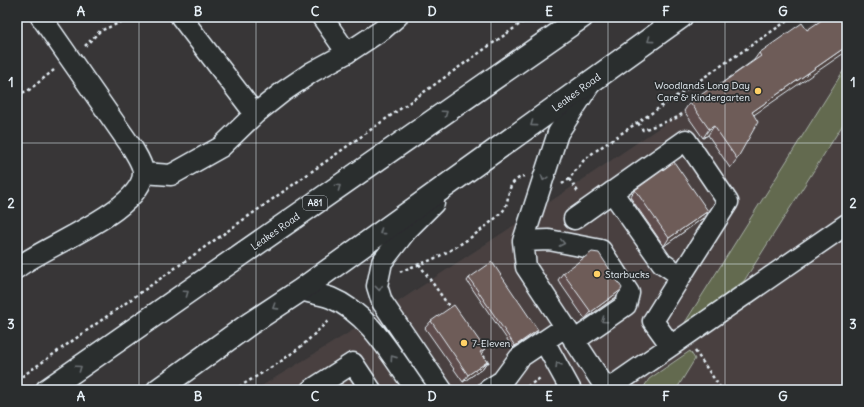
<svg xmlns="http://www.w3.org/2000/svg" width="864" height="407" viewBox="0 0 864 407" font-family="Delius,sans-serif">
<rect width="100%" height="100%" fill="#383637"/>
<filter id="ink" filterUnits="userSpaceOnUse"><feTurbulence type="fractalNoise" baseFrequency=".025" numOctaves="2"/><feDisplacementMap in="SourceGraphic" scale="8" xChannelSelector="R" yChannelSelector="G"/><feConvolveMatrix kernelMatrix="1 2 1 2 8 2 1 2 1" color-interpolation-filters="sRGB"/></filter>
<g filter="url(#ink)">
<path fill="#484141" d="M822 17H847V390H255L381 313 563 193Z"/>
<path fill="#646b50" stroke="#a6aea4" d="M847 65V118L744 281 684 324Z
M690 351 695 359 676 390H642L649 379Z"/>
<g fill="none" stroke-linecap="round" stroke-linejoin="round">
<g stroke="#e8f1f8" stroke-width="23">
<path id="minor" d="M181 17 255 114
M322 17 347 53
M590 84 558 133 523 241 526 267 607 390
M143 173 171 175 221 147 255 114 284 91 312 72 347 53 382 30 397 17
M612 192 662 263 681 276 653 321 671 346
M434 203 407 230 382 262 377 286 382 302 442 390
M574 219 686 140 728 202 681 276
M523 241 549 240 601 250 629 293 626 305 574 341
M17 268C42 247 146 209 143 171 142 163 137 156 133 149L41 17
M301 290C310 293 321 294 331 298 370 314 392 357 416 390
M544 341 571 390
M311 390 353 363 371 390
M488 390 502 381 519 358 565 327
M607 390 847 224"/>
</g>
<g stroke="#e8f1f8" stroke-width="25">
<path id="highway" d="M47 390 582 17
M158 390 248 325 301 290 681 17"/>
</g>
<path stroke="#e8f1f8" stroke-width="2.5" stroke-dasharray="3 3" stroke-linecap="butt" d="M85 46 100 31 133 17
M17 95 29 90 54 70
M638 123 643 130 676 118 685 112
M569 179 579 193
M562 184 569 179 584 160 594 152 793 17
M419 264 451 309
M400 272C410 267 421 264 431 260 455 249 481 232 500 214 514 202 501 184 524 176
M480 351 490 365
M695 351 722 390
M17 380 530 17
M234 390 280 362 303 345 330 319
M522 390 542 377"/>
<use href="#minor" stroke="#2a2d2e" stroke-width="20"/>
<use href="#highway" stroke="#2a2d2e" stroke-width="22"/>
</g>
<path fill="#5f4e4d" stroke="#e8f1f8" d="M807 30 754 115 737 159 730 168 708 135 703 138 684 111 690 102 715 88 754 60 759 53Z
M635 190 703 218 664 246 630 197Z
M563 273 621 290 616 297 585 319 558 280Z
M469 278 536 333 513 348 467 281Z
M431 321 485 349 481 354 487 362 482 369 463 382 425 328Z"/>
<path fill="#4d403e" stroke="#e8f1f8" d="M847 46V51L745 121 752 112Z
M714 126 708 135 703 138 709 129Z
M708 211 703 218 664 246 669 238Z
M621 290 616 297 585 319 591 312Z
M538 330 536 333 513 348 515 346Z
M487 362 482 369 463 382 468 375Z"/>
<path fill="#6e5b59" stroke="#e8f1f8" d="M826 17H847V46L752 112 758 122 737 159 714 126 709 129 690 102 714 86 715 88 761 56 759 53 802 23 807 30Z
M674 162 708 211 669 238 635 190Z
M592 252 599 253 622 288 621 290 591 312 563 273Z
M492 262 538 330 515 346 469 278Z
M454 305 485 349 480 352 487 362 468 375 431 321Z"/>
<defs><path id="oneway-chevron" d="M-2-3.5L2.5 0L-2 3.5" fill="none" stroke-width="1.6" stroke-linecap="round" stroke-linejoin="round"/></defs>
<g stroke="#6c7275">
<use href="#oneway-chevron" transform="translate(650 40) rotate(144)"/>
<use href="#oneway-chevron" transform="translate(445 113) rotate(-35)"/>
<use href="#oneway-chevron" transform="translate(533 124) rotate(144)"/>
<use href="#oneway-chevron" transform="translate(544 178) rotate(108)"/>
<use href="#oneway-chevron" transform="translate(338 187) rotate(-35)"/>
<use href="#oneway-chevron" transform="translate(382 232) rotate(144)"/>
<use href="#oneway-chevron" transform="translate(562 243) rotate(11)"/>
<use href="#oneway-chevron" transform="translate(379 288) rotate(84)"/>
<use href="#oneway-chevron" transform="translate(186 293) rotate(-35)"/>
<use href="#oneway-chevron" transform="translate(275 307) rotate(147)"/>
<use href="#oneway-chevron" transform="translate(604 320) rotate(145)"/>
<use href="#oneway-chevron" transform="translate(393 358) rotate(-125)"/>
<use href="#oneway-chevron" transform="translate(558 365) rotate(-121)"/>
<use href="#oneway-chevron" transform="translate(79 368) rotate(-35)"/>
</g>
</g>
<path fill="none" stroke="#e8f1f8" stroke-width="1" stroke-opacity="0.55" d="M139 17V390M256 17V390M373 17V390M491 17V390M608 17V390M725 17V390M17 143H847M17 264H847"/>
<g fill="#ffd166" stroke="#2a2d2e" stroke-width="1.5">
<circle cx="758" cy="91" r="4"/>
<circle cx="597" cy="274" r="4"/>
<circle cx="464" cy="343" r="4"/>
</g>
<g text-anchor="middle" stroke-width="3.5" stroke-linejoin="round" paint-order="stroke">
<rect fill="#2a2d2e" stroke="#afb6bb" stroke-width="1" x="303" y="196" width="24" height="14" rx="3"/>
<g font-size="9" font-weight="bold" fill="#e8f1f8">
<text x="315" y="206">A81</text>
</g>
<g font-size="10" fill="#e8f1f8" stroke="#2a2d2e" text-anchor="start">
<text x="750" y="89" text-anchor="end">Woodlands Long Day<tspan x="750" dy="12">Care &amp; Kindergarten</tspan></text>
<text x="605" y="278">Starbucks</text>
<text x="472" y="347">7-Eleven</text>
</g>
<g font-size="10" fill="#e8f1f8" stroke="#2a2d2e">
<text transform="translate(576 92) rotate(-36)" y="4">Leakes Road</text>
<text transform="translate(275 231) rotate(-35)" y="4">Leakes Road</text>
</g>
</g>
<rect width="864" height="407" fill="none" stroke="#2a2d2e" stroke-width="44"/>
<rect x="22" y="22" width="820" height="363" fill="none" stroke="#e8f1f8" stroke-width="1.5"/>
<g font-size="13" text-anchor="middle" font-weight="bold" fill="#e8f1f8">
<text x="81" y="16">A</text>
<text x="198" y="16">B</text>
<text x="315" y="16">C</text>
<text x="432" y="16">D</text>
<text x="549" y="16">E</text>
<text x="666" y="16">F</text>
<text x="783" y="16">G</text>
<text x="11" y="87">1</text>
<text x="853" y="87">1</text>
<text x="11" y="208">2</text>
<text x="853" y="208">2</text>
<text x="11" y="329">3</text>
<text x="853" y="329">3</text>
<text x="81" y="401">A</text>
<text x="198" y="401">B</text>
<text x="315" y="401">C</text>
<text x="432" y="401">D</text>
<text x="549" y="401">E</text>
<text x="666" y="401">F</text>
<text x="783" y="401">G</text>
</g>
</svg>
